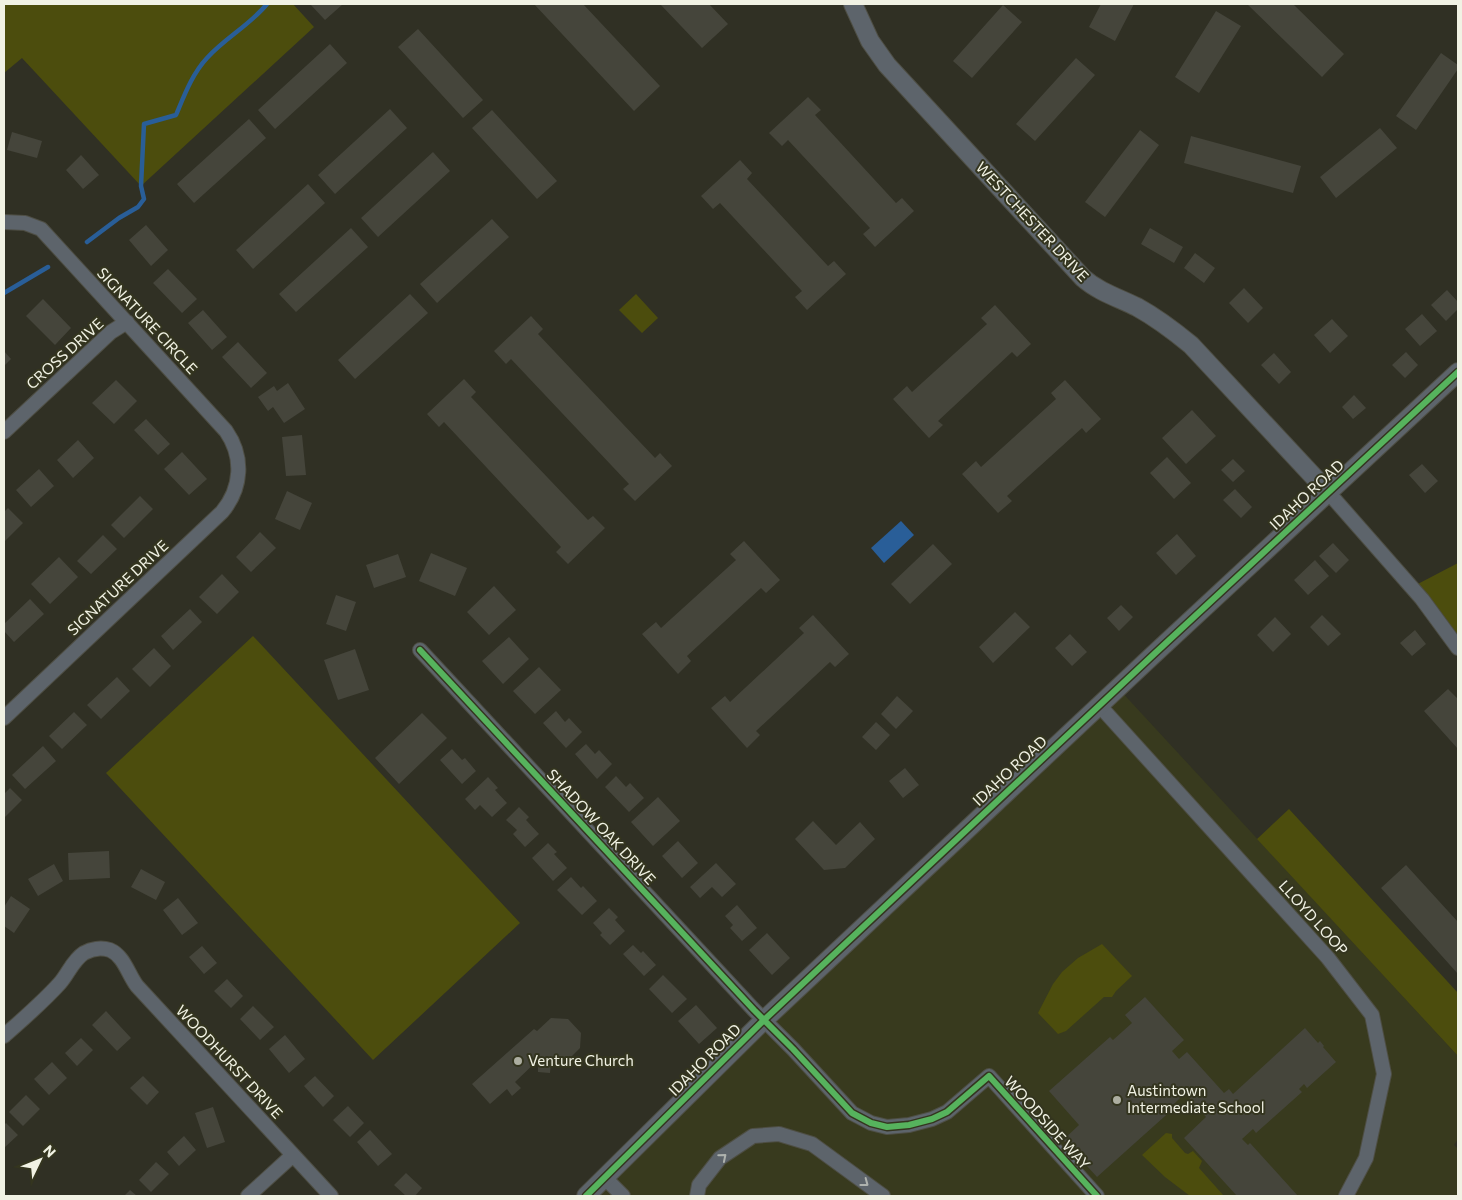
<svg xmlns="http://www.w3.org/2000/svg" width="1462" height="1200" viewBox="0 0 1462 1200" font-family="Commissioner,sans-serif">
<rect width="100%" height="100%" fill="#303024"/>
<path fill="#383a1e" d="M1118 688 1458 1056V1139L1454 1145 1458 1149V1196H586Z"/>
<path fill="#4c4d0d" d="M4 4H293L314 27 141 186 22 58 4 73Z
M636 294 658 318 642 333 619 310Z
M1458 563V648L1412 587Z
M253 636 520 923 373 1060 106 773Z
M1289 809 1458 993V1056L1257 839Z
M1102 944 1132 976 1116 991 1112 997H1104L1066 1031 1058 1034 1038 1013 1053 984 1062 972 1078 958Z
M1166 1133 1172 1134V1138L1185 1153 1188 1154 1193 1151 1202 1161 1199 1168 1224 1196H1190L1165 1177 1142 1155Z"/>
<path fill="#295e98" d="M901 521 914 535 884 563 871 548Z"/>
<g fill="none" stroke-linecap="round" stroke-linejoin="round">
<path stroke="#295e98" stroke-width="4.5" d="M87 242 119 218 138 207 144 199 141 186 144 124 176 115C184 96 192 74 207 58 225 38 250 25 267 4
M4 293 48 267"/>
</g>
<path fill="#45453b" d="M310 4H343L325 20Z
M534 4H583L660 86 634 111Z
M660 4H709L728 24 702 48Z
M1101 4H1134L1115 41 1089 27Z
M1247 4H1293L1344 54 1322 77Z
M1003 5 1022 22 972 78 953 61Z
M1216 11 1241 26 1199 93 1175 77Z
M418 29 483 100 463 118 398 47Z
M330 44 347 63 275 129 258 110Z
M1441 53 1458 65V69L1416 130 1396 116Z
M1076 58 1095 75 1035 141 1016 124Z
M808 97 821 110 815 115 896 203 902 198 914 211 875 247 863 234 870 228 788 140 782 146 769 133Z
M390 109 407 128 335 194 318 175Z
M492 110 557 181 537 199 472 128Z
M249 119 266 138 194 203 177 184Z
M1380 128 1397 148 1336 198 1320 177Z
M1140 130 1159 145 1105 217 1085 202Z
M12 132 42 141 37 158 7 150Z
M1191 136 1301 166 1293 193 1184 163Z
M433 152 450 171 378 237 361 218Z
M81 155 99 175 83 189 66 170Z
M740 160 752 173 747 179 828 266 834 261 846 274 807 310 795 297 802 291 720 203 713 209 701 196Z
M308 184 325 203 253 269 236 250Z
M492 219 509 237 437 303 420 284Z
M146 225 168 250 151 266 129 240Z
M351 228 368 247 296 312 279 294Z
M1150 228 1183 247 1174 263 1141 244Z
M1195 253 1215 268 1204 283 1184 268Z
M168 269 197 299 182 313 153 283Z
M1244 288 1263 308 1248 323 1229 303Z
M1447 290 1458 302V309L1446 321 1431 305Z
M410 294 428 313 355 379 338 360Z
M43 299 71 328 55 345 26 316Z
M995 305 1031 344 1017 357 1012 352 938 421 943 425 929 438 893 399 907 386 912 392 987 324 981 318Z
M203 310 227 337 212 350 188 323Z
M1422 314 1437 331 1420 346 1405 329Z
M531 316 543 329 538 334 655 458 660 453 672 466 635 501 623 489 629 484 511 359 506 364 494 351Z
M1332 319 1348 336 1330 353 1314 335Z
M238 342 267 373 251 388 222 357Z
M4 351 11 359 4 366Z
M1406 352 1418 365 1405 378 1392 365Z
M1274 353 1291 372 1279 384 1261 365Z
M464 379 476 392 471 397 588 520 593 516 605 528 568 564 556 552 561 547 444 422 439 427 427 414Z
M116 380 137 401 114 424 92 403Z
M1065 380 1101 419 1086 433 1082 428 1007 496 1012 501 998 513 962 474 976 461 981 467 1056 399 1051 393Z
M288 383 305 409 284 423 273 407 268 411 258 397 274 386 277 391Z
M1354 395 1366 408 1353 419 1342 407Z
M1192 410 1216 436 1186 464 1162 438Z
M146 419 170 444 158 455 134 430Z
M302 435 306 475 286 476 282 437Z
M78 440 94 458 73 478 57 460Z
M182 452 207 479 189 495 164 469Z
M1167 457 1191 483 1174 499 1150 473Z
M1233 459 1245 471 1233 482 1221 470Z
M1422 464 1438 481 1425 493 1409 475Z
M39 469 54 486 31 507 16 490Z
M1235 489 1252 507 1241 518 1223 500Z
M287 491 312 503 300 530 275 519Z
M140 496 153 509 124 538 111 525Z
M8 508 23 523 4 542V512Z
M260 532 276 548 251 572 236 557Z
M1177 534 1196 556 1176 575 1156 553Z
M103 535 117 549 91 574 77 561Z
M744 541 780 580 766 593 761 588 687 656 691 661 678 674 642 634 656 622 661 628 736 560 730 554Z
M1333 543 1349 560 1336 573 1319 556Z
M933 544 952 564 910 604 891 584Z
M431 553 467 568 455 596 419 581Z
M398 554 406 577 374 588 366 565Z
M59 557 78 577 50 604 31 584Z
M1315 560 1329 576 1308 595 1294 580Z
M222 574 239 592 217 614 199 597Z
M494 586 516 610 489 635 467 612Z
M336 595 356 602 346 631 326 624Z
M30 599 44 614 14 642 4 631V624Z
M1121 605 1133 617 1119 631 1107 618Z
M190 609 202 622 173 650 161 636Z
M1015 612 1030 627 993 663 979 647Z
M813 615 849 654 835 667 830 662 756 731 760 735 747 748 711 708 725 696 730 702 804 633 799 628Z
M1322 615 1341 634 1328 646 1310 627Z
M1275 617 1291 634 1273 652 1257 635Z
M1415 630 1426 644 1412 656 1400 643Z
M1070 634 1087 652 1072 666 1055 648Z
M509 637 529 659 503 684 482 661Z
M154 648 171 666 150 687 132 669Z
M355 649 369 690 338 700 324 660Z
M539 667 561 690 535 714 513 691Z
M117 677 130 691 101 719 87 705Z
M1448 689 1458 699V749L1424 711Z
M897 696 913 711 896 729 881 714Z
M556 711 565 722 569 718 582 732 566 748 543 723Z
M74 712 87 725 62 749 49 736Z
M422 713 447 738 399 784 375 758Z
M876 722 890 735 876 750 862 737Z
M586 744 595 754 599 750 612 764 597 779 575 754Z
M43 746 56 761 25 789 12 775Z
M452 749 462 760 465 758 476 771 462 784 440 760Z
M905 768 919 785 903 798 889 781Z
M616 776 626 787 630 783 644 798 629 812 605 787Z
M488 777 498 788 495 790 507 803 492 817 480 805 475 810 465 799Z
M10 788 22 800 4 818V794Z
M658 797 680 821 653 846 631 822Z
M519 807 529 817 526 820 539 834 525 847 513 834 517 830 506 820Z
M813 821 836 845 860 822 875 839 845 868 824 870 795 839Z
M678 841 698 863 682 878 662 856Z
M548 843 557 852 554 854 567 868 553 881 532 858Z
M109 851 110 878 69 880 68 853Z
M716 863 736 884 722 897 712 887 700 898 690 887Z
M54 864 63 881 38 896 28 879Z
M1406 865 1458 922V974L1381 888Z
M141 869 165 882 156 900 131 887Z
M571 877 581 888 583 886 597 901 582 915 557 890Z
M11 896 30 909 14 933 4 926V907Z
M178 898 198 923 182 935 163 910Z
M737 905 757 928 742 941 730 928 733 925 725 916Z
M609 908 618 917 615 920 625 931 610 945 600 935 602 933 593 923Z
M767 933 790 958 772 975 749 950Z
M633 945 641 953 643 951 656 965 644 976 623 954Z
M202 946 217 963 204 974 189 957Z
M663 975 687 999 672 1013 649 989Z
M227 979 243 996 231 1008 214 991Z
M1145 997 1184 1040 1172 1051 1179 1059 1187 1052 1224 1093 1229 1089 1233 1094 1305 1028 1318 1043 1320 1041 1324 1046 1323 1047 1336 1062 1307 1088 1304 1084 1299 1089 1302 1092 1256 1133 1253 1129 1242 1139 1248 1145 1250 1143 1298 1196H1237L1184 1138 1206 1117 1185 1093 1172 1106 1174 1108 1097 1177 1063 1140 1079 1125 1049 1091 1110 1037 1113 1040 1132 1023 1125 1015Z
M696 1005 717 1028 699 1044 678 1021Z
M253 1006 274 1027 260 1040 240 1019Z
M106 1011 131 1038 117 1051 92 1025Z
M551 1018 568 1019 581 1033 580 1048 566 1062 551 1061 550 1073 538 1072V1060L515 1082 521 1088 512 1096 507 1089 490 1104 472 1084 534 1029 537 1031Z
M285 1035 305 1059 289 1073 269 1049Z
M81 1038 93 1050 77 1066 65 1053Z
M52 1062 67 1078 49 1095 34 1079Z
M143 1076 159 1092 147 1105 130 1088Z
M315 1076 334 1096 323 1107 304 1086Z
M26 1095 40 1109 23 1126 9 1112Z
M348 1106 364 1123 350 1137 333 1120Z
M213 1107 225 1142 207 1148 195 1113Z
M6 1123 18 1135 4 1148V1125Z
M370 1130 392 1154 378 1166 357 1142Z
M184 1136 196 1150 179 1166 167 1152Z
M156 1162 169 1174 151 1192 139 1180Z
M406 1173 422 1188 415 1196H406L394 1185Z
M130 1190 137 1196H124Z"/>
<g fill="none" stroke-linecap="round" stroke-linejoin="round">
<g stroke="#4e4e44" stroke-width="16">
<path id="minor" d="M4 222 25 223 41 229 226 431C244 457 242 488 222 512L4 718
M4 432 111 332 127 322
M1328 492 1422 599 1458 648
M420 650 754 1010 793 1049 852 1113 871 1123 887 1127 909 1125 932 1119 947 1112 989 1076 1097 1196
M1099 705 1328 958 1372 1015 1384 1074 1366 1158 1346 1196
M4 1036C23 1019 43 1002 60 983 68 974 73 960 84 953 91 949 101 947 110 950 124 956 128 974 137 986L331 1196
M604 1177 623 1196
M248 1196 293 1155
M697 1196 699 1185 720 1158 753 1136 779 1134 812 1144 883 1196"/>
</g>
<g stroke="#4e4e44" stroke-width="20">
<path id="tertiary" d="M853 4 870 41 887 65 1083 278C1099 292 1119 298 1137 307 1157 318 1174 331 1191 345L1328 492
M586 1196 763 1021 1152 656 1458 372"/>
</g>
<use href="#minor" stroke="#5d646b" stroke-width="14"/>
<use href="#tertiary" stroke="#5d646b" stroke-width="18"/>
<g stroke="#34351f" stroke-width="9">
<path id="cycleway" d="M420 650 754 1010 793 1049 852 1113 871 1123 887 1127 909 1125 932 1119 947 1112 989 1076 1097 1196
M586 1196 763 1021 1152 656 1458 372"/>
</g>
<use href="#cycleway" stroke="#56b35d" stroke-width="6"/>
</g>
<defs><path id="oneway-chevron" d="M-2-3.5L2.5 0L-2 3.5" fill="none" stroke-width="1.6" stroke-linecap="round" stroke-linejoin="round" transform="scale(1.25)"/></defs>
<g stroke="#aeb2ae">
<use href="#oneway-chevron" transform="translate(723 1157) rotate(-40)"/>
<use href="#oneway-chevron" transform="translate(865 1183) rotate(37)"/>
</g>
<g fill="#adaea1" stroke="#34351f" stroke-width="2">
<circle cx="518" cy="1061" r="5"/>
<circle cx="1117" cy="1100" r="5"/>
</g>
<g text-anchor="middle" stroke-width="4" stroke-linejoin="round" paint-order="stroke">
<g font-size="15" fill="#f1f2e4" stroke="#34351f">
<text transform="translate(1032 222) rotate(47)" y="5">WESTCHESTER DRIVE</text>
<text transform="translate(147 321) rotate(47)" y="5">SIGNATURE CIRCLE</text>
<text transform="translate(65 354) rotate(-42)" y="5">CROSS DRIVE</text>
<text transform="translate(1307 495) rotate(-43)" y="5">IDAHO ROAD</text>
<text transform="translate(118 588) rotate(-43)" y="5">SIGNATURE DRIVE</text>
<text transform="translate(1010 771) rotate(-43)" y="5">IDAHO ROAD</text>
<text transform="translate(601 827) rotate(47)" y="5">SHADOW OAK DRIVE</text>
<text transform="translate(1313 918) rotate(48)" y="5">LLOYD LOOP</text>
<text transform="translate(705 1060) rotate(-45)" y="5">IDAHO ROAD</text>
<text transform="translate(229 1062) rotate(47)" y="5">WOODHURST DRIVE</text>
<text transform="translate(1047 1123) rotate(48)" y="5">WOODSIDE WAY</text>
</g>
<g font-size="15" fill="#f1f2e4" stroke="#34351f" text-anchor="start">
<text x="528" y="1066">Venture Church</text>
<text x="1127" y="1096">Austintown<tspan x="1127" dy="17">Intermediate School</tspan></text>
</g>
</g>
<rect width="1462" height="1200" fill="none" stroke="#f1f2e4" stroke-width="10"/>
<g transform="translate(40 1160) rotate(47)" stroke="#34351f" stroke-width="4" paint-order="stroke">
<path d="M0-4L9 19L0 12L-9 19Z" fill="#f1f2e4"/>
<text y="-8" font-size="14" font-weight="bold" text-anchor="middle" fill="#f1f2e4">N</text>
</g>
</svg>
